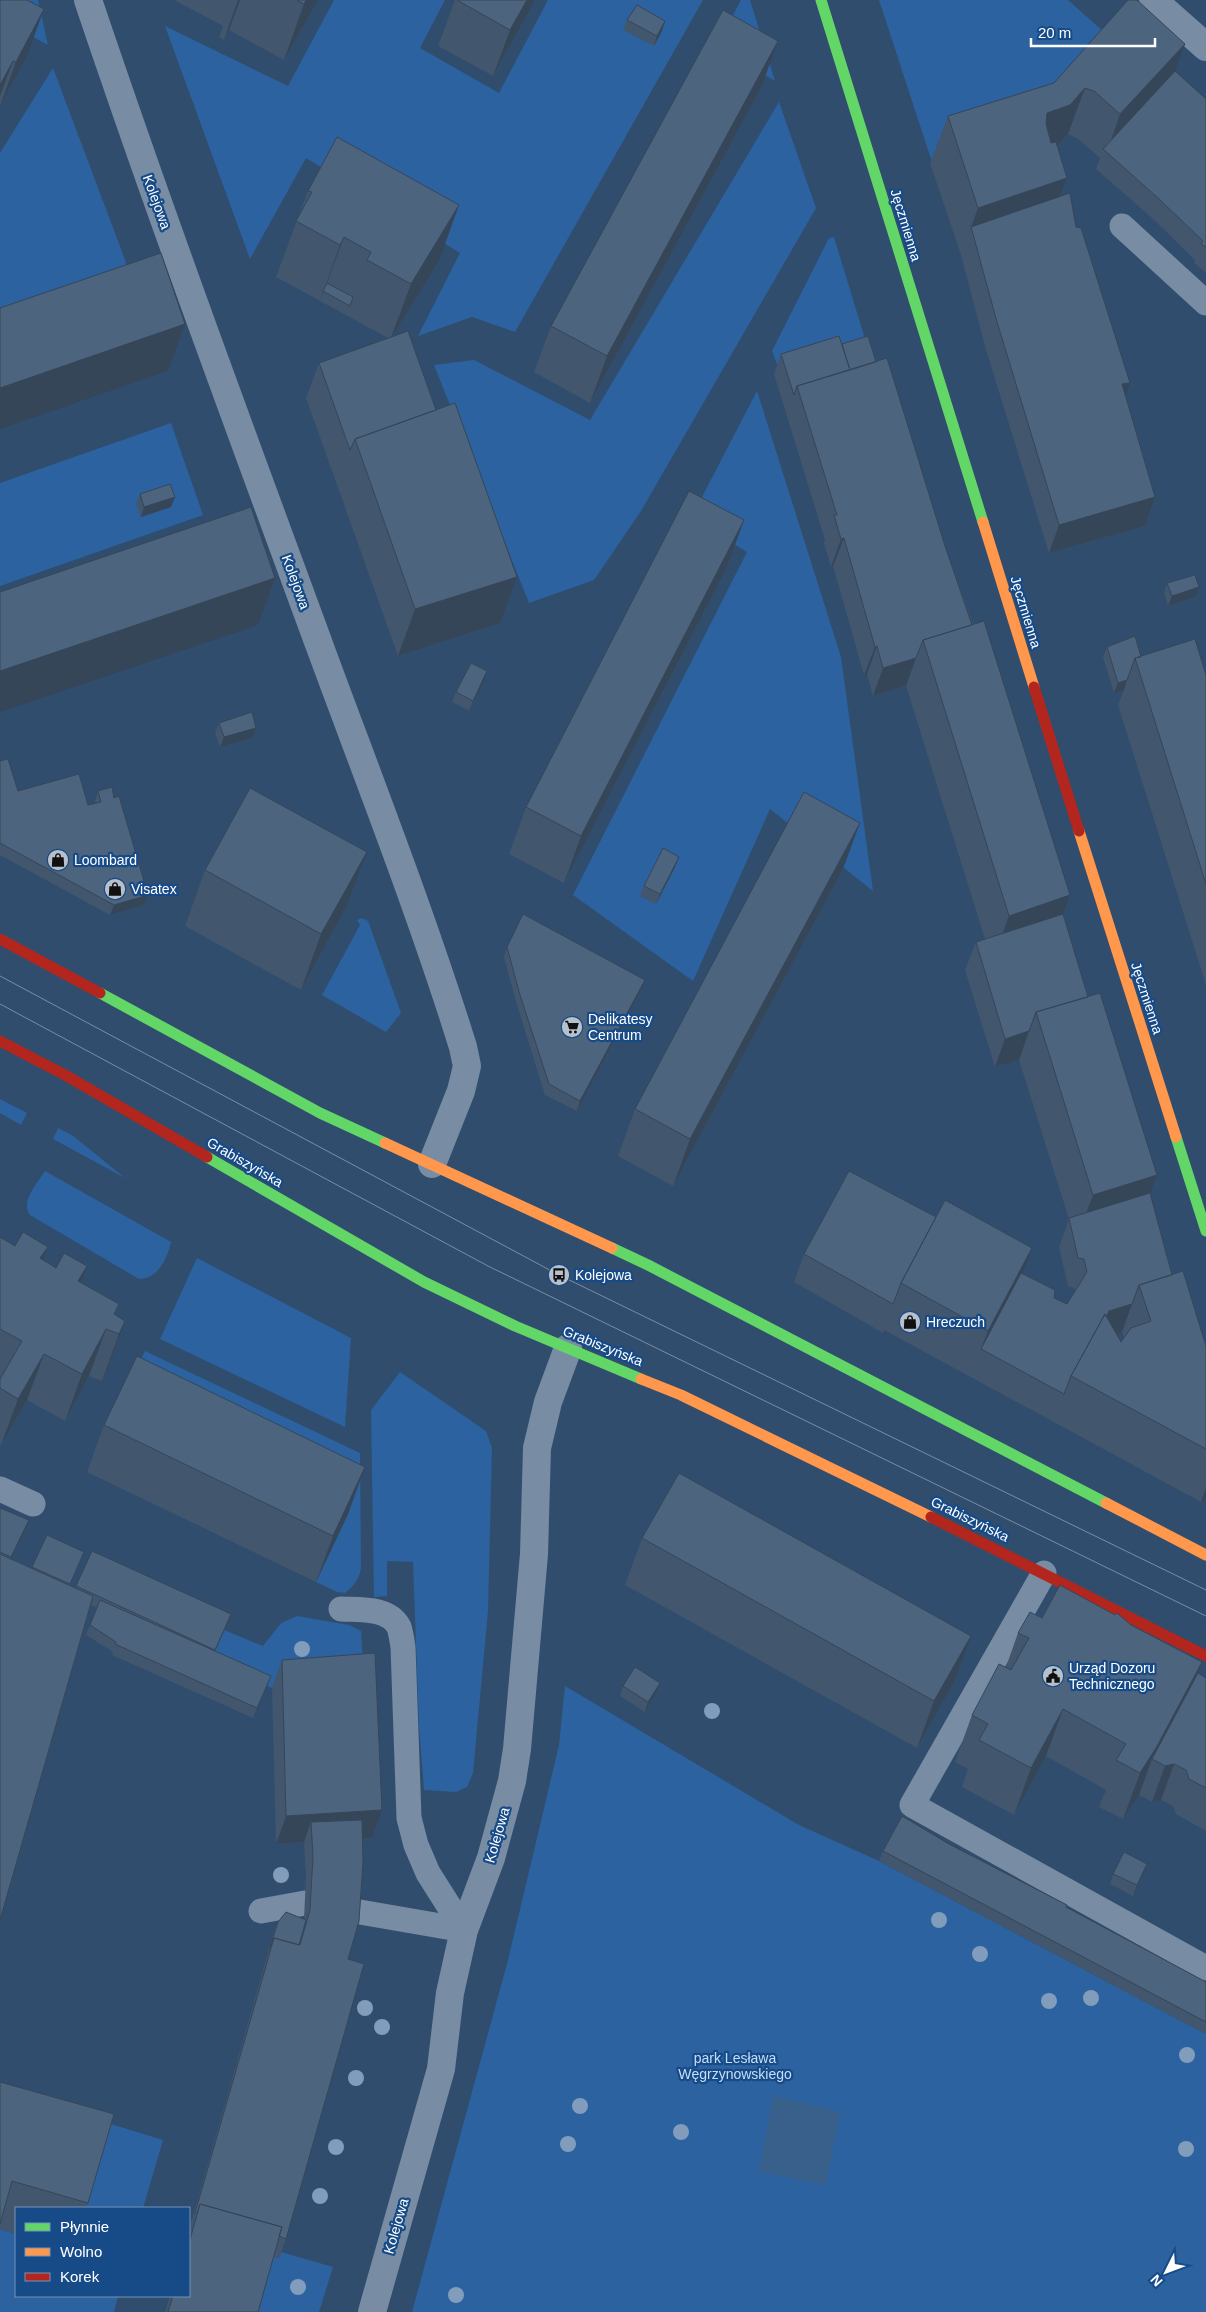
<svg xmlns="http://www.w3.org/2000/svg" width="1206" height="2312" viewBox="0 0 1206 2312" font-family="Arial,sans-serif">
<rect width="100%" height="100%" fill="#314d6e"/>
<path fill="#2b629f" d="M0 0H38L48 45 0 19Z
M334 0H445L420 48 499 93 548 0H703L515 332 472 317 418 336 460 253 306 158 250 259 165 26 288 86Z
M741 0H750L775 81 716 47Z
M879 0H1068L1115 42 1037 130 932 162Z
M53 68 127 265 0 313V153Z
M779 102 816 208 641 511 594 580 529 603 434 365 474 360 590 420Z
M834 237 865 339 777 364 772 351 829 238Z
M757 391 841 657 873 891 770 809 693 981 573 895 747 552 691 518Z
M171 423 203 515 0 586V483Z
M362 918 368 921 401 1013 386 1032 322 995 360 925 357 920Z
M0 1099 27 1113 21 1125 0 1113Z
M58 1128 72 1135 125 1178 53 1139Z
M45 1171 171 1242C167 1259 158 1279 139 1279L30 1215C20 1201 37 1184 45 1171Z
M197 1258 351 1338 345 1427 160 1339Z
M145 1351 360 1453 361 1568C359 1579 354 1586 345 1593L337 1592 316 1582 348 1514 120 1403Z
M400 1372 486 1431 492 1448 488 1611 473 1773 467 1787 456 1792 424 1790 419 1726 413 1562 387 1561V1596L374 1597 371 1410Z
M297 1616 349 1625 361 1631 364 1681 272 1688 211 1660 224 1630 263 1646 281 1623Z
M565 1686 799 1825 879 1861 1206 2034V2312H412L508 1960 559 1745Z
M0 2090 163 2140 143 2208H83Z
M0 2229 16 2234V2296H118L114 2312H0Z
M189 2233 279 2258 281 2252 333 2267 319 2312H254L189 2252Z"/>
<path fill="#395f8b" d="M773 2096 840 2112 826 2185 759 2172Z"/>
<g fill="none" stroke-linecap="round" stroke-linejoin="round">
<path stroke="#788da4" stroke-width="25" d="M1122 226 1206 303
M0 1489 33 1504
M1044 1573 912 1805 1206 1968
M341 1609C360 1610 388 1607 399 1627 401 1633 402 1641 403 1647L409 1818 416 1845 428 1873 464 1930
M261 1911 305 1903
M354 1911 464 1930"/>
<path stroke="#788da4" stroke-width="28" d="M88 0C161 217 241 432 320 647 369 780 421 912 463 1047L467 1066 461 1091 432 1164
M1153 0 1206 47
M372 2312 441 2069 450 1993 464 1930 491 1858 512 1781 517 1749 534 1554 537 1448 548 1402 568 1348"/>
<path stroke="#63d668" stroke-width="11" d="M821 0 983 522
M100 993 320 1113 385 1143
M1176 1137 1206 1231
M207 1157 424 1282 515 1326 641 1379
M612 1248 648 1265 1106 1503"/>
<path stroke="#ff974d" stroke-width="11" d="M983 522 1034 687
M1079 831 1176 1137
M385 1143 612 1248
M641 1379 681 1395 931 1517
M1106 1503 1206 1555"/>
<path stroke="#b3261e" stroke-width="11" d="M1034 687 1079 831
M0 939 100 993
M0 1041 65 1075 207 1157
M931 1517 1206 1656"/>
<path stroke="#798da3" stroke-width="1" d="M0 976 559 1275 1206 1590
M0 1004 488 1266 1206 1616"/>
</g>
<g fill="#829dbb">
<circle cx="302" cy="1649" r="8"/>
<circle cx="712" cy="1711" r="8"/>
<circle cx="281" cy="1875" r="8"/>
<circle cx="939" cy="1920" r="8"/>
<circle cx="980" cy="1954" r="8"/>
<circle cx="1091" cy="1998" r="8"/>
<circle cx="1049" cy="2001" r="8"/>
<circle cx="365" cy="2008" r="8"/>
<circle cx="382" cy="2027" r="8"/>
<circle cx="1187" cy="2055" r="8"/>
<circle cx="356" cy="2078" r="8"/>
<circle cx="580" cy="2106" r="8"/>
<circle cx="681" cy="2132" r="8"/>
<circle cx="568" cy="2144" r="8"/>
<circle cx="336" cy="2147" r="8"/>
<circle cx="1186" cy="2149" r="8"/>
<circle cx="320" cy="2196" r="8"/>
<circle cx="298" cy="2287" r="8"/>
<circle cx="456" cy="2295" r="8"/>
</g>
<path fill="#42566d" fill-rule="evenodd" d="M0 0 27 56 0 106Z
M174 0H318L284 60 229 30 224 40 219 37 223 26Z
M455 0H535L493 76 438 46Z
M627 20 662 31 654 46 623 30Z
M1185 44 1175 71 1206 99V273L1194 263 1195 260 1151 217 1096 169 1100 158 1077 138 1068 134 1058 147 1067 178 1061 196 1076 227 1155 497 1145 526 1049 553 986 350 961 255 930 163 948 116Z
M761 88 590 403 534 372 551 326Z
M337 137 439 261 392 337 500 623 398 656 306 398 319 363 388 338 276 277 308 191Z
M842 344 876 362 945 546 1070 895 1063 914 1088 997 1150 1193 1172 1275 1206 1346V1499L1201 1502 884 1330 883 1333 794 1282 804 1254 1022 1274 1054 1298 1067 1304 1075 1291 1074 1288 1068 1286 1059 1247 1069 1219 1019 1060 995 1067 965 970 976 942 985 939 906 686 873 696 867 674 864 675 833 566 831 567 824 543 825 540 774 374 781 354ZM1122 1332 1124 1338 1121 1342 1117 1334Z
M140 494 171 507 141 517 136 504Z
M744 520 727 567 564 883 509 854 526 807Z
M1167 583 1199 587 1196 597 1168 606 1164 593Z
M1107 647 1206 675V985L1118 705 1124 690 1114 693 1103 657Z
M484 681 469 711 452 702 456 692Z
M219 723 252 738 220 747 215 733Z
M0 761 18 791 88 805 95 803V801L98 791 144 905 110 915 0 855Z
M675 867 656 904 640 896 644 886Z
M843 869 673 1186 618 1156 635 1109Z
M205 870 346 907 301 990 185 926Z
M507 947 645 980 641 990 577 1111 545 1095 517 1005 504 957Z
M0 1237 15 1246 48 1247 43 1260 81 1282 115 1315 125 1321 108 1368 102 1381 89 1376 65 1421 27 1400 1 1445H0Z
M104 1425 365 1467 348 1514 316 1582 87 1472Z
M0 1508 25 1530 11 1559 32 1568 47 1535 84 1552 70 1586 75 1588 92 1551 231 1614 215 1651 267 1686 253 1718 112 1655 113 1652 86 1635 97 1608 91 1605 0 1920Z
M642 1538 954 1682 917 1748 625 1585Z
M1042 1618 1131 1625 1198 1673 1206 1678V1831L1176 1814 1173 1806 1161 1800 1152 1802 1139 1795 1123 1819 1099 1807 1106 1790 1046 1756 1014 1815 962 1787 968 1769 955 1762 972 1715 1006 1667 1018 1633Z
M282 1660 382 1810 372 1838 362 1839 348 1959 286 2239 279 2258 273 2257 258 2312H165L170 2296H189V2236L190 2233 189 2232V2230L274 1932 278 1922 304 1919 306 1876 304 1842 276 1844 272 1688Z
M660 1683 656 1693 645 1712 620 1696 623 1686Z
M883 1851 1066 1908 1206 1982V2034L879 1861Z
M1113 1874H1143L1133 1896 1110 1884Z
M0 2082 88 2203 86 2208H16V2234L0 2229Z"/>
<path fill="#364659" d="M238 0H240L229 30 224 40Z
M306 0H318L284 60 304 4Z
M527 0H535L493 76 510 30Z
M44 9 27 56 0 106 16 62Z
M665 21 662 31 654 46 657 36Z
M778 41 761 88 590 403 607 356Z
M1185 44 1168 91 1107 152 1120 114Z
M13 61 0 96V85Z
M1085 88 1068 134 1053 152 1030 160 1047 113Z
M1067 178 1050 225 971 227 961 255 978 208Z
M459 205 439 261 390 340 411 284Z
M344 237 324 291H323L320 301 340 245Z
M185 324 168 371 0 429V388Z
M1130 383 1120 411 1122 384Z
M175 497 171 507 141 517 144 507Z
M1155 497 1145 526 1049 553 1059 525Z
M744 520 727 567 564 883 581 836Z
M844 538 833 566 831 567 841 539Z
M517 577 500 623 398 656 415 609Z
M275 578 258 625 0 712V671Z
M1199 587 1196 597 1168 606 1172 596Z
M877 646 867 674 864 675 875 647Z
M916 658 906 686 873 696 883 668Z
M487 671 484 681 469 711 473 701Z
M1127 680 1124 690 1114 693 1118 683Z
M256 728 252 738 220 747 224 737Z
M860 823 843 869 673 1186 690 1139Z
M367 852 346 907 301 990 321 934Z
M679 857 675 867 656 904 660 894Z
M148 895 144 905 110 915 114 905Z
M1070 895 1053 942 992 962 1009 916Z
M645 980 641 990 577 1111 580 1101Z
M1029 1031 1019 1060 995 1067 1005 1039Z
M1157 1175 1140 1221 1076 1241 1093 1195Z
M48 1247 30 1294 40 1258Z
M1032 1248 1015 1294 981 1349 988 1331Z
M87 1266 70 1313 78 1281Z
M1132 1304 1122 1332 1099 1340 1078 1379 1109 1311Z
M125 1321 108 1368 102 1381 119 1334Z
M106 1329 89 1376 65 1421 82 1374Z
M44 1354 27 1400 1 1445 18 1399Z
M365 1467 348 1514 316 1582 333 1536Z
M1206 1488V1499L1201 1502Z
M29 1520 25 1530 7 1567 11 1557Z
M231 1614 227 1624 211 1660 215 1650Z
M971 1636 954 1682 917 1748 934 1701Z
M1202 1662 1185 1708 1152 1759 1139 1795 1123 1819 1140 1773Z
M271 1676 267 1686 253 1718 257 1708Z
M660 1683 656 1693 645 1712 648 1702Z
M1063 1709 1046 1756 1014 1815 1031 1768Z
M1174 1764 1161 1800 1152 1802 1165 1766Z
M382 1810 372 1838 312 1842 311 1822 304 1842 276 1844 286 1816Z
M1147 1864 1143 1874 1133 1896 1137 1885Z"/>
<path fill="#4d647f" stroke="#364659" d="M0 0H27L44 9 16 62 13 61 0 85Z
M297 0H306L304 4Z
M457 0H527L510 30Z
M1128 0H1137L1185 44 1120 114 1094 91 1085 88 1070 105 1047 113 1046 124 1051 143 1056 142 1067 178 978 208 948 116 1054 83Z
M637 5 665 21 657 36 627 20Z
M723 10 778 41 607 356 551 326Z
M1175 71 1206 99V247L1201 244 1203 241 1158 198 1103 149Z
M337 137 459 205 411 284 367 260 371 252 344 237 340 245 296 221 312 192 308 191Z
M1070 193 1076 227 1081 228 1130 383 1122 384 1155 497 1059 525 997 322 971 227Z
M161 253 185 324 0 388V308Z
M327 283 353 297 350 306 323 291Z
M408 331 436 410 355 439 350 450 319 363Z
M839 336 850 370 797 386 794 395 781 354Z
M868 336 876 362 850 370 842 344Z
M887 358 945 546 972 625 923 640 916 658 883 668 877 646 875 647 844 538 841 539 834 515H837L797 386Z
M455 403 517 577 415 609 355 439Z
M170 484 175 497 144 507 140 494Z
M689 491 744 520 581 836 526 807Z
M251 507 275 578 0 671V592Z
M1195 575 1199 587 1172 596 1167 583Z
M984 621 1070 895 1009 916 923 640Z
M1135 636 1141 657 1135 658 1127 680 1118 683 1107 647Z
M1195 639 1206 675V884L1135 658Z
M471 663 487 671 473 701 456 692Z
M252 712 256 728 224 737 219 723Z
M8 759 18 791 79 774 88 805 101 802 98 791 112 787 114 798 119 796 148 895 114 905 0 843V761Z
M250 788 367 852 321 934 205 870Z
M804 792 860 823 690 1139 635 1109Z
M663 848 679 857 660 894 644 886Z
M523 914 645 980 580 1101 549 1084 520 995 507 947Z
M1063 914 1088 997 1036 1012 1029 1031 1005 1039 976 942Z
M1100 993 1157 1175 1093 1195 1036 1012Z
M849 1171 936 1217 901 1283 893 1304 804 1254Z
M1150 1193 1172 1275 1139 1285 1132 1304 1109 1311 1106 1317 1105 1314 1071 1376 1064 1394 981 1349 1021 1273 1055 1290 1054 1298 1067 1304 1087 1272 1084 1259 1078 1258 1069 1218Z
M945 1200 1032 1248 988 1331 901 1283Z
M23 1232 48 1247 40 1258 56 1268 64 1253 87 1266 78 1281 119 1304 114 1314 125 1321 119 1334 106 1329 82 1374 44 1354 18 1399 0 1388V1379L22 1341 0 1329V1237L15 1246Z
M1183 1271 1206 1346V1449L1071 1376 1105 1314 1121 1342 1131 1328 1151 1321 1139 1285Z
M137 1356 365 1467 333 1536 104 1425Z
M679 1473 971 1636 934 1701 642 1538Z
M0 1508 29 1520 11 1557 0 1552Z
M47 1535 84 1552 70 1584 32 1567Z
M92 1551 231 1614 215 1650 76 1586Z
M0 1554 93 1596 0 1920Z
M1060 1585 1115 1615 1117 1613 1131 1625 1202 1662 1156 1748 1140 1773 1116 1760 1126 1744 1063 1709 1031 1768 979 1740 988 1724 972 1715 999 1664 1011 1670 1029 1638 1018 1633 1030 1612 1042 1618Z
M100 1600 271 1676 257 1708 115 1644 116 1642 90 1625Z
M375 1653 382 1810 286 1816 282 1660Z
M635 1667 660 1683 648 1702 623 1686Z
M1198 1673 1206 1678V1788L1189 1779 1186 1770 1174 1764 1165 1766 1152 1759Z
M902 1816 949 1844 1067 1905 1066 1907 1206 1982V2022L883 1851Z
M362 1820 363 1862 359 1921 348 1959 364 1964 286 2239 279 2236 282 2227 200 2204 197 2213H195L274 1938 300 1945 310 1910 313 1856 311 1822Z
M1124 1852 1147 1864 1137 1885 1113 1874Z
M286 1912 306 1920 299 1945 274 1938 270 1947 278 1922Z
M0 2082 114 2114 88 2203 12 2181 0 2224Z
M200 2204 282 2227 258 2312H168L173 2296H189V2243Z"/>
<defs>
<g id="shop-disc" transform="scale(1.125)"><circle r="9.5" fill="#b7c1cc" stroke="#174b88"/><path d="M-5-2.5h2.3a2.7 3.5 0 0 1 5.4 0H5L5.5 6h-11ZM-1.5-2.5h3a1.5 2.3 0 0 0-3 0Z" fill="#111"/></g>
<g id="supermarket-disc" transform="scale(1.125)"><circle r="9.5" fill="#b7c1cc" stroke="#174b88"/><path d="M-6-5.5h2.5l.6 2H6L4.5 2H-2.5L-4.4-4H-6ZM-1.5 3.2a1.3 1.3 0 1 0 .1 0ZM3 3.2a1.3 1.3 0 1 0 .1 0Z" fill="#111"/></g>
<g id="bus-disc" transform="scale(1.125)"><circle r="9.5" fill="#b7c1cc" stroke="#174b88"/><path d="M-5-6H5V4H4V6H2V4H-2V6H-4V4H-5ZM-3.5-4V0h7V-4ZM-3.5 1.2v1.5H-2V1.2ZM2 1.2v1.5H3.5V1.2Z" fill="#111"/></g>
<g id="civic-disc" transform="scale(1.125)"><circle r="9.5" fill="#b7c1cc" stroke="#174b88"/><path d="M-.6-6.5H3V-4.5H.6V-3L4-1V1h2V6H-6V1h2V-1L-.6-3ZM-1.2 2.5V6h2.4V2.5Z" fill="#111"/></g>
</defs>
<g fill-rule="evenodd">
<use href="#shop-disc" x="58" y="860"/>
<use href="#shop-disc" x="115" y="889"/>
<use href="#supermarket-disc" x="572" y="1027"/>
<use href="#bus-disc" x="559" y="1275"/>
<use href="#shop-disc" x="910" y="1322"/>
<use href="#civic-disc" x="1053" y="1676"/>
</g>
<g text-anchor="middle" stroke-width="4.5" stroke-linejoin="round" paint-order="stroke">
<g font-size="14" fill="#fff" stroke="#174b88">
<text transform="translate(157 202) rotate(70)" y="5">Kolejowa</text>
<text transform="translate(906 225) rotate(73)" y="5">Jęczmienna</text>
<text transform="translate(296 582) rotate(70)" y="5">Kolejowa</text>
<text transform="translate(1026 612) rotate(73)" y="5">Jęczmienna</text>
<text transform="translate(1147 998) rotate(72)" y="5">Jęczmienna</text>
<text transform="translate(245 1162) rotate(30)" y="5">Grabiszyńska</text>
<text transform="translate(603 1346) rotate(22)" y="5">Grabiszyńska</text>
<text transform="translate(970 1519) rotate(26)" y="5">Grabiszyńska</text>
<text transform="translate(497 1835) rotate(-74)" y="5">Kolejowa</text>
<text transform="translate(396 2226) rotate(-74)" y="5">Kolejowa</text>
</g>
<g font-size="14" fill="#fff" stroke="#174b88" text-anchor="start">
<text x="74" y="865">Loombard</text>
<text x="131" y="894">Visatex</text>
<text x="588" y="1024">Delikatesy<tspan x="588" dy="16">Centrum</tspan></text>
<text x="575" y="1280">Kolejowa</text>
<text x="926" y="1327">Hreczuch</text>
<text x="1069" y="1673">Urząd Dozoru<tspan x="1069" dy="16">Technicznego</tspan></text>
</g>
<g font-size="14" fill="#c5defa" stroke="#174b88">
<text x="735" y="2063">park Lesława<tspan x="735" dy="16">Węgrzynowskiego</tspan></text>
</g>
</g>
<rect x="15" y="2207" width="175" height="90" fill="#174b88" stroke="#7493b8"/>
<rect x="25" y="2223" width="25" height="8" fill="#63d668" stroke="#7493b8"/>
<text x="60" y="2232" font-size="15" fill="#ffffff">Płynnie</text>
<rect x="25" y="2248" width="25" height="8" fill="#ff974d" stroke="#7493b8"/>
<text x="60" y="2257" font-size="15" fill="#ffffff">Wolno</text>
<rect x="25" y="2273" width="25" height="8" fill="#b3261e" stroke="#7493b8"/>
<text x="60" y="2282" font-size="15" fill="#ffffff">Korek</text>
<g transform="translate(1166 2272) rotate(228)" stroke="#174b88" stroke-width="4" paint-order="stroke">
<path d="M0-4L9 19L0 12L-9 19Z" fill="#ffffff"/>
<text y="-8" font-size="14" font-weight="bold" text-anchor="middle" fill="#ffffff">N</text>
</g>
<path d="M1031 38v8h124v-8" fill="none" stroke="#ffffff" stroke-width="2.5"/>
<text x="1038" y="38" font-size="15" fill="#ffffff" stroke="#174b88" stroke-width="4" paint-order="stroke">20 m</text>
</svg>
